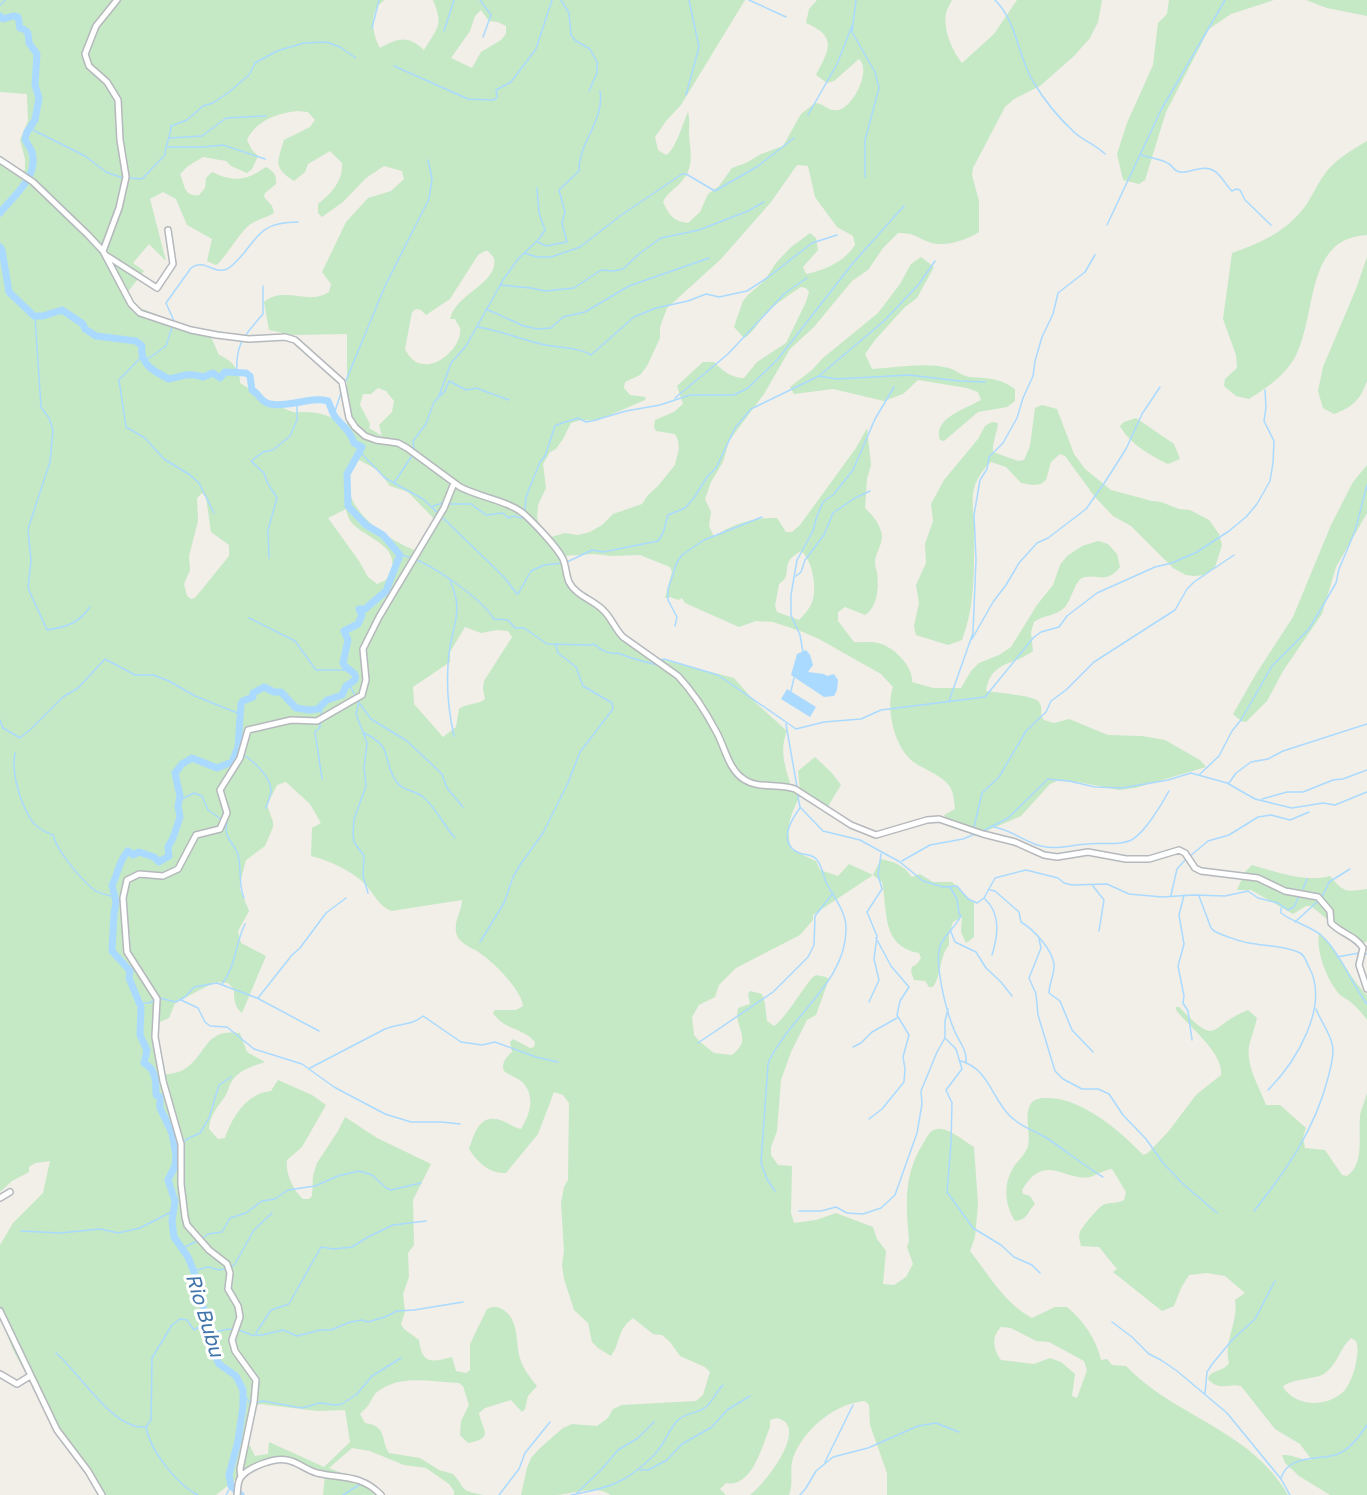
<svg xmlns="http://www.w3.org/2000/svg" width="1367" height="1495" viewBox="0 0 1367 1495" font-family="'Golos Text',sans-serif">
<rect width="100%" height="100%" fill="#f1efe8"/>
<path fill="#c5e8c5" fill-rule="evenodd" d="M0 0H385C368 9 372 34 380 48 399 38 407 35 424 50 437 28 444 26 433 0H745L681 105 666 121 655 137 658 150 666 155C675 151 683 123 688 112 690 120 689 123 689 131 689 147 695 162 685 177 679 187 667 192 663 202 669 215 673 221 688 223L700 212 708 194 719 186 732 168 746 163 761 154 783 146 801 114 815 103C824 103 828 112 838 110 853 108 872 70 859 59L834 81 827 83 816 75C828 51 839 37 806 23L809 9 817 0H952C950 4 947 9 946 13 943 29 952 51 962 63L994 34 1017 0H1102L1098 22 1090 38 1074 56 1040 86 1014 99 1005 107 973 168 972 175 979 201V232C967 240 944 248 929 242 915 237 916 233 898 233L883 248 868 270 852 281 814 327 790 349 764 394 729 441 723 462 711 482 705 499 711 512 709 526 714 537C731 524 756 517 777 518L786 532H792L800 525 856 448 867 428 871 465 867 479 865 508C872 515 878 521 881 531 885 543 875 551 875 563 875 566 876 569 877 572 879 586 878 607 865 615L845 607 838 612V621L854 642C862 643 870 641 878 643 893 646 914 667 912 682L933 688H961L971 671 979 663 999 655 1011 647 1037 605 1053 585 1060 565 1067 556 1082 546 1098 541 1108 544 1117 554 1120 567C1106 584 1101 574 1085 577 1074 579 1072 601 1064 608 1056 616 1043 615 1034 622L1031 632 1033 651C1014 666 991 660 986 691 997 693 1033 695 1039 702 1042 706 1041 711 1041 716L1044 720 1054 723 1069 719 1108 735 1142 736 1165 740 1200 760 1206 767 1135 788 1119 790 1078 782 1057 781 1050 784 1021 816 975 836 947 820 944 815 955 809C954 803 954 796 952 791 947 777 927 771 915 763 895 750 885 709 893 687L881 674 819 639 803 632 773 622 756 621 739 627 685 603 682 598 678 600 670 597 665 598 672 572 670 567 640 555 612 556 593 554 562 556 569 578 573 583 582 592 611 613 617 631 648 656 734 678 756 703 787 731C779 750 785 767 791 786L800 791 798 771 815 757 831 772 841 785 827 808 801 794C791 813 784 829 792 850L816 861 820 870 838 876 849 864 873 875 881 859C895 862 903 865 912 877L920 874 933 882H952L974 903V937L966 943 961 932 962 917 953 922 949 935V945C939 957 942 974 933 987H929L925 981 914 980 911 971 912 967 917 964 921 958 919 953C881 946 888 912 882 882L873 875 813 915V920L800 935 736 968 719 985 715 997 699 1005 692 1017 694 1035 700 1042 714 1053 732 1055C754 1038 733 1028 738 1008L750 1004 748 994 750 991 762 994 765 1004 767 1021 774 1026C784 1020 802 990 812 978L816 975 826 977 829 979 816 1015 807 1020 791 1052 781 1080 777 1131 771 1147V1155L778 1165 792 1166 791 1213 794 1223 816 1220 836 1213 873 1227 877 1239 886 1251 883 1284 894 1285 906 1277 913 1264 907 1247 909 1241C906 1203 903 1175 924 1142 927 1137 930 1130 937 1129 948 1127 965 1142 974 1147L978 1204 975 1237 970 1251C988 1274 1005 1304 1032 1318L1055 1307H1067C1084 1321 1096 1339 1101 1360L1107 1359 1112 1365 1126 1366C1176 1418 1250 1429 1288 1495H887V1473L870 1425 869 1405 865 1401C835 1403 803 1430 793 1458 789 1470 794 1483 789 1495H750C764 1485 811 1426 777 1418L770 1420V1427C762 1446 752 1488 726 1483L720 1489 726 1495H611C595 1484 573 1494 555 1495 544 1495 532 1495 521 1495L527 1468 531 1458 540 1448 563 1428 572 1424 597 1426 608 1418 613 1409 622 1405 696 1401 703 1395 710 1372 705 1367 680 1356 670 1342 662 1335 653 1334 633 1318C616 1331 622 1340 611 1356L598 1348 592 1342 588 1323 574 1310 564 1279 562 1265 564 1251 561 1203 564 1187 568 1180 569 1103 563 1095 554 1092 538 1134 506 1173C490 1174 477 1162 469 1149 475 1132 480 1112 503 1121 510 1124 514 1128 521 1129 529 1115 536 1099 524 1084 519 1078 510 1076 504 1071 501 1064 506 1057 512 1052L510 1042 513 1039 530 1048 534 1047 535 1042C522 1027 505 1031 493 1013L495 1010H516L523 1006C521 989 494 963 480 953 472 947 458 944 456 932 454 921 462 910 462 900L391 911C379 906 374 894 365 884 352 871 329 860 311 856L312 828 321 823 310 804 286 782 277 785 267 805 273 822V827L265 846 246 860 241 879 240 889 249 911 238 931 241 943 266 956 242 1013C234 1007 234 998 234 989L228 983 215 982 175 1003 169 1018 153 1025 160 1075C167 1074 176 1074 183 1070 208 1055 203 1028 240 1033L247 1052 265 1062C253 1066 239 1070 232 1081 229 1085 228 1091 226 1095 218 1107 210 1114 209 1129L218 1139 225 1138C232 1117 247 1093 271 1091L278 1080 312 1095 326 1105 302 1147 287 1160C285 1173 293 1190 303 1199H309L312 1196 313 1176 317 1163 338 1131 345 1117 377 1138 431 1164 413 1200 414 1245 408 1253 409 1277 403 1294 405 1312 401 1324 404 1329 419 1340C422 1365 432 1362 452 1357L456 1371 466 1373 470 1370V1344L487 1309C491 1307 495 1306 500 1308 520 1317 515 1342 520 1358 523 1369 530 1377 537 1386L528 1396 525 1409 522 1412 511 1400 485 1408 479 1413C482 1430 495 1438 468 1443L460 1435 461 1421 469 1405 463 1386 459 1383C431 1382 400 1374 377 1392 372 1396 371 1403 366 1408 364 1410 362 1412 360 1414L365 1423C388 1426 380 1440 389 1453L420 1458 439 1470 453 1474C468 1491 458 1490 484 1495H454V1491L449 1484 426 1468 404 1465 370 1451 352 1448 329 1468 364 1482 383 1495H323L325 1477 297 1465 273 1458 249 1469 216 1495H100L72 1451 69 1453 68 1451 13 1350 0 1316V1245L13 1223 43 1193 50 1161 35 1163 29 1167V1172L12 1181 0 1192V162L17 176 25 170V159L20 140 28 121 27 94 0 92ZM481 10 489 21 498 22 506 26V34L501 40 481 52 472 68 451 58 470 31 475 16ZM298 111 308 112 315 120 310 127 284 140C278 161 272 167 294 181L305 172 308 164 330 151 342 163C343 181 332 193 318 204V213L322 217 343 202 366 178 384 166 402 171 404 179 391 191 368 198 346 222 322 272 331 284 329 292C309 306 283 285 264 302L269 330 292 335 347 334V428C333 416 321 412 303 412 298 412 294 413 290 411 272 403 256 393 240 383 241 370 230 359 219 355L210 335 135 306 127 293 144 271 133 263 149 244 166 261 150 199 163 192 176 199 187 225 212 239 207 261 216 265C222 262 238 236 245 229 253 220 264 219 274 213L272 206 264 197 265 193 276 184C277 175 273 171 266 167 247 180 234 183 212 172L206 178 205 188 199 195C184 197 185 186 180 174L188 166 203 157 226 161 231 166 247 173 252 169 258 156 252 150 247 140C256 120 278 113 298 111ZM797 165 808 166 815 197 837 227 853 236 855 245C844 262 825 270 806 274L803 267 818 250 816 238 810 233 790 248 776 263 764 281 748 295 743 301 734 327 744 338C754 332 758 322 766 314 776 303 789 295 801 287L806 288 809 292 806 302 786 343 757 362 744 378C731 378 723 371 714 362H703L677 386 683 404 674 412 655 420 654 427 656 431 675 434 678 440 679 449 675 465 658 486 648 495 642 504 613 514 602 525 590 532 578 535 565 533 551 537 538 522 537 517 538 505 546 488 543 464 550 452 556 449 563 439 571 423 581 420 596 421 645 400 646 397 630 395 624 388 625 382 640 375 647 366 660 338V327L667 308 721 259 771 202ZM485 251H488L494 258C499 284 456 293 450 319H455C455 320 460 327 460 328 464 349 422 385 405 349L412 312 416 309 421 310 426 315 450 299 478 255ZM378 388 386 391 394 401 392 412 379 425 382 436 369 428 370 424 360 405 363 394H371ZM354 457 379 471 390 486 408 492 438 523 419 552C382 538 329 501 354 457ZM202 493 206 497 211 532 229 545V556L195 598 191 599 187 596 184 584 190 570 189 556 198 521 197 498ZM346 509C347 513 348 518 351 522 362 536 396 544 392 566 391 571 388 576 386 580L377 584 368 577 359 561 328 518ZM801 551C813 560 818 591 811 605 808 610 803 616 799 620L777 612 775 606 779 584C795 574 777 564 801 551ZM465 627 481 633 497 630 508 631 512 637 484 681 483 689 485 699C478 705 467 703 459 709L456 727 443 737 414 704 413 687 450 662V652ZM1001 1327 1011 1328 1036 1341 1049 1342 1084 1361 1087 1370 1077 1398 1072 1396 1075 1374 1061 1362 1050 1358 1034 1364 1001 1360C993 1349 991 1337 1001 1327ZM259 1404 318 1411 345 1410 350 1442 324 1467 269 1442 268 1454 255 1456 248 1442 251 1421 256 1406Z
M1169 0H1274L1231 14 1209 29 1166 112 1145 180 1139 184 1123 180 1117 154 1127 123 1153 65 1158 23 1167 14Z
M1306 0H1367V16L1327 8Z
M1367 141V235C1303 238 1318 317 1294 359 1283 377 1266 388 1249 399L1236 396 1224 386 1225 379 1237 368 1236 355 1223 319 1232 253C1255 245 1279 235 1296 217 1309 205 1314 189 1324 175 1334 160 1352 150 1367 141Z
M921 257 934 267 917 298 905 307 875 340 865 354 872 369C897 368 923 362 949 368 956 370 962 376 970 377 990 379 997 377 1015 389V401L1007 407 978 412 944 441 940 440C932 418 968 408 981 400L978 392 967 388 918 380 903 394 884 401 833 389 794 394 790 387 812 370 823 358 878 313 900 284 911 264Z
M1367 257V381C1360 400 1353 407 1334 414L1323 408 1318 391 1323 367 1356 289Z
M1042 405 1057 409 1074 454 1085 469 1111 490 1152 501 1161 502 1179 509 1190 510 1209 520 1219 534 1222 545 1215 567 1205 575 1194 576 1186 575 1173 568 1131 526 1113 516 1095 497 1065 456 1060 454 1051 462 1046 480 1041 484 1033 485 1021 483 1006 467 991 462C984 468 976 479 974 489 971 500 974 514 974 526 974 564 976 604 962 640L948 645 916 635 914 626 919 603 916 585 926 563 925 544 933 521 931 504 944 480 978 439 985 426 992 422 998 423C997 434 992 442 993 452L1018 461 1024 460 1030 446 1035 408Z
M1136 418 1174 444 1180 459 1168 464C1151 456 1129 443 1120 426L1124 422Z
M1367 465V513L1336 567 1322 614 1283 671 1267 701 1246 722 1241 721 1233 714 1256 674 1293 617 1331 525 1353 482Z
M1252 865C1277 872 1305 883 1330 876 1345 893 1344 892 1367 889V941L1359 945 1311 906H1306L1293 914 1251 890H1237L1245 872Z
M1319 933C1339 950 1348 977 1367 995V1020C1362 1013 1355 1005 1348 1000 1346 999 1341 996 1340 995 1327 980 1316 953 1319 933Z
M1176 1007H1179C1220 1049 1207 1026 1248 1010L1257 1018C1255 1028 1251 1037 1249 1046 1246 1067 1259 1086 1266 1105H1280L1306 1128 1303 1137 1305 1148 1325 1150 1342 1175 1347 1176C1365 1164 1358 1136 1360 1116 1361 1109 1365 1101 1367 1093V1495H1330L1299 1476 1285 1463 1282 1455C1294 1454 1301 1461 1312 1460L1300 1444 1275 1429 1241 1386C1228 1383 1220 1392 1208 1379 1211 1369 1224 1372 1229 1363 1223 1342 1239 1321 1235 1300L1245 1293 1225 1276 1207 1273 1189 1275 1181 1288 1174 1306 1162 1311 1113 1272 1117 1269 1099 1247 1081 1246C1080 1241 1078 1237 1080 1232 1082 1227 1100 1205 1105 1204 1113 1202 1117 1204 1124 1200L1126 1192 1112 1169C1103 1170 1097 1175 1090 1177 1065 1182 1045 1151 1022 1190L1023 1194 1030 1196 1035 1204C1027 1212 1028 1220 1015 1221 1004 1204 1003 1182 1015 1165 1020 1159 1026 1153 1028 1146 1031 1132 1024 1118 1030 1105 1033 1099 1040 1098 1046 1098 1079 1096 1121 1131 1143 1155L1148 1153 1168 1132 1196 1095 1221 1075C1224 1053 1189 1027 1176 1010ZM1351 1338 1356 1341C1359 1349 1357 1354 1356 1363 1354 1373 1349 1387 1342 1393 1324 1408 1295 1406 1283 1387 1287 1380 1312 1379 1322 1375 1337 1367 1339 1349 1351 1338Z"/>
<path fill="#aadaff" d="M806 650 810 655 813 665 808 672 824 674 827 676 834 674 838 680 837 690 834 696 824 697 791 675 797 654Z
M787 689 816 707 810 717 781 699Z"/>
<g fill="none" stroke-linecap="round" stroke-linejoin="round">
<path stroke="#aadaff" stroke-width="1.5" d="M480 0 491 15 483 37
M561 0 569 13 571 35 576 41 590 49 597 62V73L589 91
M749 0 786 17
M856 0 852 32 875 72 879 88 865 140V177
M995 0C1018 23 1017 56 1034 83 1044 100 1060 119 1075 133 1084 141 1095 144 1105 154
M0 5 5 0
M372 28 379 0
M444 31 454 0
M394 66 468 99 494 100 497 97 496 90 511 82 536 49 552 0
M686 95 699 47 689 0
M808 115 837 64 852 26
M29 128 85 156 106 172 123 178
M170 138 202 136 226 118 266 116
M168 147H203L223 145 265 159
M1141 155C1149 158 1162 159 1169 164 1174 167 1173 171 1180 172 1187 173 1192 170 1199 169 1218 164 1223 183 1232 191L1236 189 1240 190 1245 200 1271 225
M128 178 142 179 165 155C165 145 171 136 171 126L187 120 203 106 213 103 229 92 249 75 255 63 277 51 304 43 326 42 340 47 356 58
M1107 225 1161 110 1225 0
M538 242 546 246 567 242 562 223 565 212 559 190 579 171C578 143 605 120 600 91
M524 253 537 257H551L580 247 620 216 682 174H686L715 191 758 166 794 138
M500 285 531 288 545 291 574 288 601 270 614 271 623 269 640 253 661 238 699 230 748 211 764 202
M486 309 524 326 537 329 551 328 563 317 585 312 629 286 709 258
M35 317 41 407 49 418 53 430 50 462 28 529 31 561 28 588 47 630C66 627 78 624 90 607
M173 323 174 321 166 303 191 268C204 258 214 275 227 269 233 266 239 258 244 253 261 230 268 222 298 222
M477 327C499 330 519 339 541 344 557 348 578 347 591 355L634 317 656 308 688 301 706 294 719 297 747 291 767 278 812 243 837 235
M143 355 119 380 126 427 145 438 164 459 190 475 199 483 214 513
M145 361 166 346 172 327
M237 373C235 343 245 335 263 314V286
M819 376 837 379 909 375 959 381 985 382
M345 383 385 286 429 199 432 179 428 160
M439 396 451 363 466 346 503 280 518 259 539 239 545 230 539 213 537 188
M675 398 728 354 785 293 807 278
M334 414 341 393
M414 450 413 441 426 424 434 402 445 391 449 381 466 390 476 388 509 400
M360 452 385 478 423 499 439 514
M394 483 413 454
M447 504H471L486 515 503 513 508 518 514 516 521 518 523 515
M433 506 443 503
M525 511 526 497 540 462 545 456 555 426C559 423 573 420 578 418L586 422 592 421 626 411 660 405 690 395H734L748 388 778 359 853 263 904 206
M442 517 504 577 517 594H518L531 571 544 565 563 563
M400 555C425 558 481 598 494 619L508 620 515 628H524L547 644 590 645 594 644C599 649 610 655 618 653 631 659 646 662 658 665
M269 558 268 530 277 498 267 482 264 473 251 461 263 452 273 450 290 436 297 420V402
M567 562 592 550 603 552 658 541 663 533 668 515 685 508 694 498 707 477 716 468 735 428 751 409 819 376 884 321 919 284 935 261
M796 576 801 572 805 560 824 535 833 513 855 498 870 491
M450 581C464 610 453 624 449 653 446 680 448 710 454 736
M249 618 295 641 316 670H349
M675 626 677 617 668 600V589L677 562 682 555 704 540 762 517
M972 639 993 602 1006 585 1019 563 1037 543 1048 538 1086 509 1105 482 1126 449 1142 414 1160 387
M803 652 800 635 791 615V595L797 560 813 531 817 516 823 502 834 494 853 470 875 419 894 387
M661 660 664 659 718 675 796 729 824 722 861 719 881 710 985 697 1034 637 1041 632 1059 627 1067 616 1097 593 1155 567 1172 563 1197 552 1229 531 1246 517 1257 504 1270 481 1273 463 1274 441 1264 421 1266 407 1265 390
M349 684 356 697
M791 691 794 678
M949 701 973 633 976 559 974 515 980 480 987 469 989 457 1003 443 1017 418 1023 398 1033 376 1035 361 1042 337 1053 314 1058 293 1085 272 1095 255
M359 702 356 714 367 743 364 768 366 786 354 819 353 834 354 842 364 856 363 876 368 893
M360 704 371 719 407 741 442 774 447 788 463 807
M321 715 322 706
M0 720 3 728 20 738 32 728 63 697 78 688 105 659 135 675H153L169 681 195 696 240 714
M320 723V727L315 732 322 779
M786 724 797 787
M364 733C395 748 381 758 396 781 402 791 415 790 423 797 437 808 443 825 455 838
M15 753C11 773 20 801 30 818 35 827 44 832 53 835 57 851 80 878 93 889 99 894 108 895 115 897
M243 754C254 762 269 775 271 789 271 795 268 802 266 808
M1200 774 1219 756 1232 731 1241 720 1272 666 1309 629 1336 583 1339 569 1355 531 1367 485
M1229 783 1236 773 1251 762 1268 759 1283 751 1367 724
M797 792 800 807 823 831 860 840 900 862 923 881 943 887 957 886 968 899 977 903 984 898 995 878 1026 870 1058 878 1064 883 1072 885 1107 884 1129 894 1162 897 1194 895 1225 896 1248 891 1258 898 1278 903 1288 910 1294 907 1299 896
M1262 799 1287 792H1303L1333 780 1343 779 1367 770
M180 800 194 793 202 796 208 810 222 820
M227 821C223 841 234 841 238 855 242 870 238 884 244 898
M974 827 982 793 999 777 1026 731 1046 712 1051 701 1066 690 1094 662 1175 610 1187 589 1194 582 1234 555
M994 827C1012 830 1024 842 1041 846 1057 850 1071 845 1087 844 1100 842 1116 846 1129 841 1143 836 1162 804 1169 791
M983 831 1008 818 1048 779 1069 781 1095 787 1122 788 1168 780 1191 773 1227 783 1255 799 1292 808 1323 803 1335 805 1367 792
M1189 857 1208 841 1229 835 1258 817 1271 815 1290 820 1309 812
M902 861 930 845 963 839 975 834
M1093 886 1104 900 1099 931
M950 887 957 899 959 914 961 916C956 926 943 937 940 946 934 965 947 1014 955 1032 960 1043 967 1050 966 1062
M1303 889 1307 879
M990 890 995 891 1019 912 1021 922C1033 929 1052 949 1054 964 1055 973 1049 984 1049 993L1060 1001 1072 1030 1093 1052
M1171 895 1177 869 1186 859
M1184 895 1179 915 1184 944 1178 966 1184 996 1183 1003 1188 1011 1192 1040
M1199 896 1211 928 1214 931C1222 935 1241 942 1249 943 1266 946 1283 946 1298 952 1305 954 1306 962 1309 967 1330 1006 1296 1062 1268 1090
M1322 897 1329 882 1350 869
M985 899C1001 914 998 935 992 955
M1281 908V913C1294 923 1311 926 1322 936 1341 954 1351 983 1367 1004
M1295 922 1318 901
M951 932 955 942 976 952 986 968 1001 982 1012 996
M1039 939 1041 948 1029 978 1036 994 1038 1015 1055 1071 1063 1079 1082 1089H1098L1109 1094 1123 1115 1146 1139 1163 1163 1183 1184 1217 1213
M480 942 504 903 513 877 520 865 543 833 568 783 580 752 613 709 612 703 583 686 576 667 558 653 556 645
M1365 954H1367
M1337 957 1359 953
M222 984C236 966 235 944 245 924
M159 998 176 1002 185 997 194 987 217 983 257 998 319 1031
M258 998 292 955 300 948 326 913 346 898
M181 1000 198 1008 205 1022 210 1026 227 1027 254 1049 302 1064 334 1087 385 1114 411 1122H442L460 1124
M869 1002 879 980 874 959 877 936 867 912 882 889 878 875 881 854
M139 1003H149L155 1000
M946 1039 956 1049 962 1069 946 1090 952 1103 951 1143 947 1192 973 1228 1001 1245 1014 1257 1032 1265 1040 1273
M698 1043 773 992 808 957 814 945 815 916 833 893
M853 1047 861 1043 872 1032 897 1018
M961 1061C987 1068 992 1097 1009 1115 1019 1126 1033 1130 1045 1137 1065 1150 1083 1165 1103 1177
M310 1068 385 1029C398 1023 412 1026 423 1016L461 1042 482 1045 495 1042 536 1057 558 1062
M869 1119 882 1109 904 1082 905 1069 903 1057 909 1035 897 1015 900 1001 909 987 891 966 876 938
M182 1144 187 1139 200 1133 209 1118 219 1085 231 1077
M174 1147 178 1146
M775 1191 767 1179 761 1163 768 1064C771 1054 778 1046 784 1037 808 1003 847 972 846 928 846 911 833 896 826 882 823 875 822 866 817 860 812 853 804 856 797 852 778 842 791 820 800 808
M799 1211H821L836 1207 847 1213 863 1214 881 1208 895 1195 917 1133 922 1104 921 1091 937 1052 945 1038V1021L948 1009
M1254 1211C1286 1171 1315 1129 1328 1078 1330 1070 1333 1060 1333 1051 1333 1037 1321 1022 1316 1009
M21 1231 60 1233 100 1229 118 1233 140 1228 173 1211
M203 1238 208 1234 222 1232 230 1218 246 1213 262 1201 275 1199 288 1190 315 1186 338 1176 359 1171 372 1175 386 1188 391 1190 421 1183
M181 1249 197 1241
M230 1268 235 1264 254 1230 272 1213
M194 1271 208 1267 219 1270 227 1268
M1112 1322 1132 1337 1149 1354 1161 1360 1177 1371 1227 1413 1281 1479 1290 1495
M239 1330 252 1335H262L283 1330 297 1336 320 1330H331L350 1322 362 1320 368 1322 385 1317 397 1311 414 1310 463 1302
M208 1332C217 1333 225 1328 234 1329
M256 1333 271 1310 289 1304 321 1247 334 1249 352 1247 368 1237 393 1225 426 1221
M56 1353C79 1372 113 1430 145 1427
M1205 1393 1207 1372 1213 1363 1233 1339 1255 1319 1275 1281
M243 1394 251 1404
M256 1403 263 1401 302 1408 320 1403 335 1405 342 1404 357 1394 372 1376 401 1358
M825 1462 853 1405
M640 1470H648L667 1460 682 1444 712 1427 727 1410 750 1396
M1281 1478C1288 1455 1317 1460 1335 1455 1349 1451 1360 1436 1367 1425
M576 1494 602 1469 618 1450 638 1438 654 1422
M198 1495C177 1485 150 1450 146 1427L151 1420 152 1358 172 1325 180 1319 187 1320 194 1330 207 1323
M226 1495 231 1486
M343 1495 359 1485
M499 1495 519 1469 525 1453 550 1422
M571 1495C609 1488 626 1483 653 1456 663 1447 668 1431 677 1421 685 1412 698 1414 706 1407 713 1401 716 1392 723 1385
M800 1495 806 1488 816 1471 833 1457 868 1448 918 1426 936 1423 959 1432"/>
<path stroke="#aadaff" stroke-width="7" d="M0 16 3 19 13 16 18 17 20 28C30 31 28 34 29 43L37 54 35 85 39 98 35 120 27 132 25 139C27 144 30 147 32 152 39 177 14 195 0 213
M0 247 2 250 9 292 34 316H43L62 310 83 324 85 329 96 336 136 341 142 346C139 364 155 372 169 379 182 376 190 372 203 377L213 373 220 378 225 372 246 373 250 376 252 390C260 394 260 402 270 404 290 408 309 396 328 401 331 406 332 415 337 419 345 428 350 431 354 443L362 447 347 474 348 506 366 525 383 535 400 555 386 591 365 609H359L362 615 358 624 344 631 348 640 343 663C346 671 358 671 355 680L346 686 342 695 327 700 318 709 309 710 296 708 281 692H274L264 687 253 693V697L243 701 241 704 238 747 232 762 217 768 192 758 182 764 175 773 180 796 178 806 180 817 173 838 168 847 169 856 159 862 154 857 139 852 133 855 128 851C119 860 118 874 112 885L116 902 114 914 112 951 130 971 129 978 141 1007 140 1035 147 1050 144 1063C156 1069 156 1082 156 1095L160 1097V1108L172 1133 176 1155 175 1166 168 1180 175 1201 172 1221 174 1237 188 1257 196 1277 207 1323 210 1345 219 1364 236 1376 243 1390V1406L238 1441 229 1475 231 1486 241 1495"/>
<g stroke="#b5b8bc" stroke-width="8">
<path id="minor" d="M0 160 33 182 88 235 103 251 131 304 140 313 191 330 217 335 249 339 285 337 295 340 342 382 349 418 355 427 365 436 376 440 398 443 407 448 460 487C479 497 509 501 524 514 535 524 557 547 563 559 566 566 566 575 569 582 576 596 594 600 604 611 612 619 615 629 623 637L678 676C693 692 707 714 717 733 725 748 729 771 745 780 759 789 779 783 795 789L851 825 876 835 927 820 939 819 983 834 1015 842 1044 855 1057 857 1088 852 1126 859H1149L1179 850 1185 853 1195 868 1201 871 1258 878 1285 891 1318 897 1330 911 1331 923C1340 933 1356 936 1363 948L1359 965 1367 989
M103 251 119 208 126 177 120 140 118 100 107 82 89 66 85 54 96 26 117 0
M107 256 157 288 173 264 168 230
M0 1198 10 1192
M0 1311 57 1430 88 1471 102 1495
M0 1374 17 1384 30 1376
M241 1477 240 1469 254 1402 256 1380 235 1351 232 1340 240 1317 238 1306 228 1289 230 1273 227 1264 209 1250 187 1225 185 1217 181 1184V1144L163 1081 155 1037 157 999 127 952 123 898 127 880 139 874 163 876 178 869 196 835 220 829 227 813 220 790 240 758 248 730 291 720 317 721 362 695 366 680 363 649 379 617 444 508 454 483
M237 1495C238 1489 237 1482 241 1477 249 1467 275 1457 287 1460 298 1462 306 1470 317 1473 342 1479 361 1474 381 1495"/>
</g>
<use href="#minor" stroke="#fff" stroke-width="5"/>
</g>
<g text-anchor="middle" stroke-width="6" stroke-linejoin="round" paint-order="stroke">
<g font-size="20" font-style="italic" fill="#4174aa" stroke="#fff">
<text transform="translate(205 1315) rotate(73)" y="7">Rio Bubu</text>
</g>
</g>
</svg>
